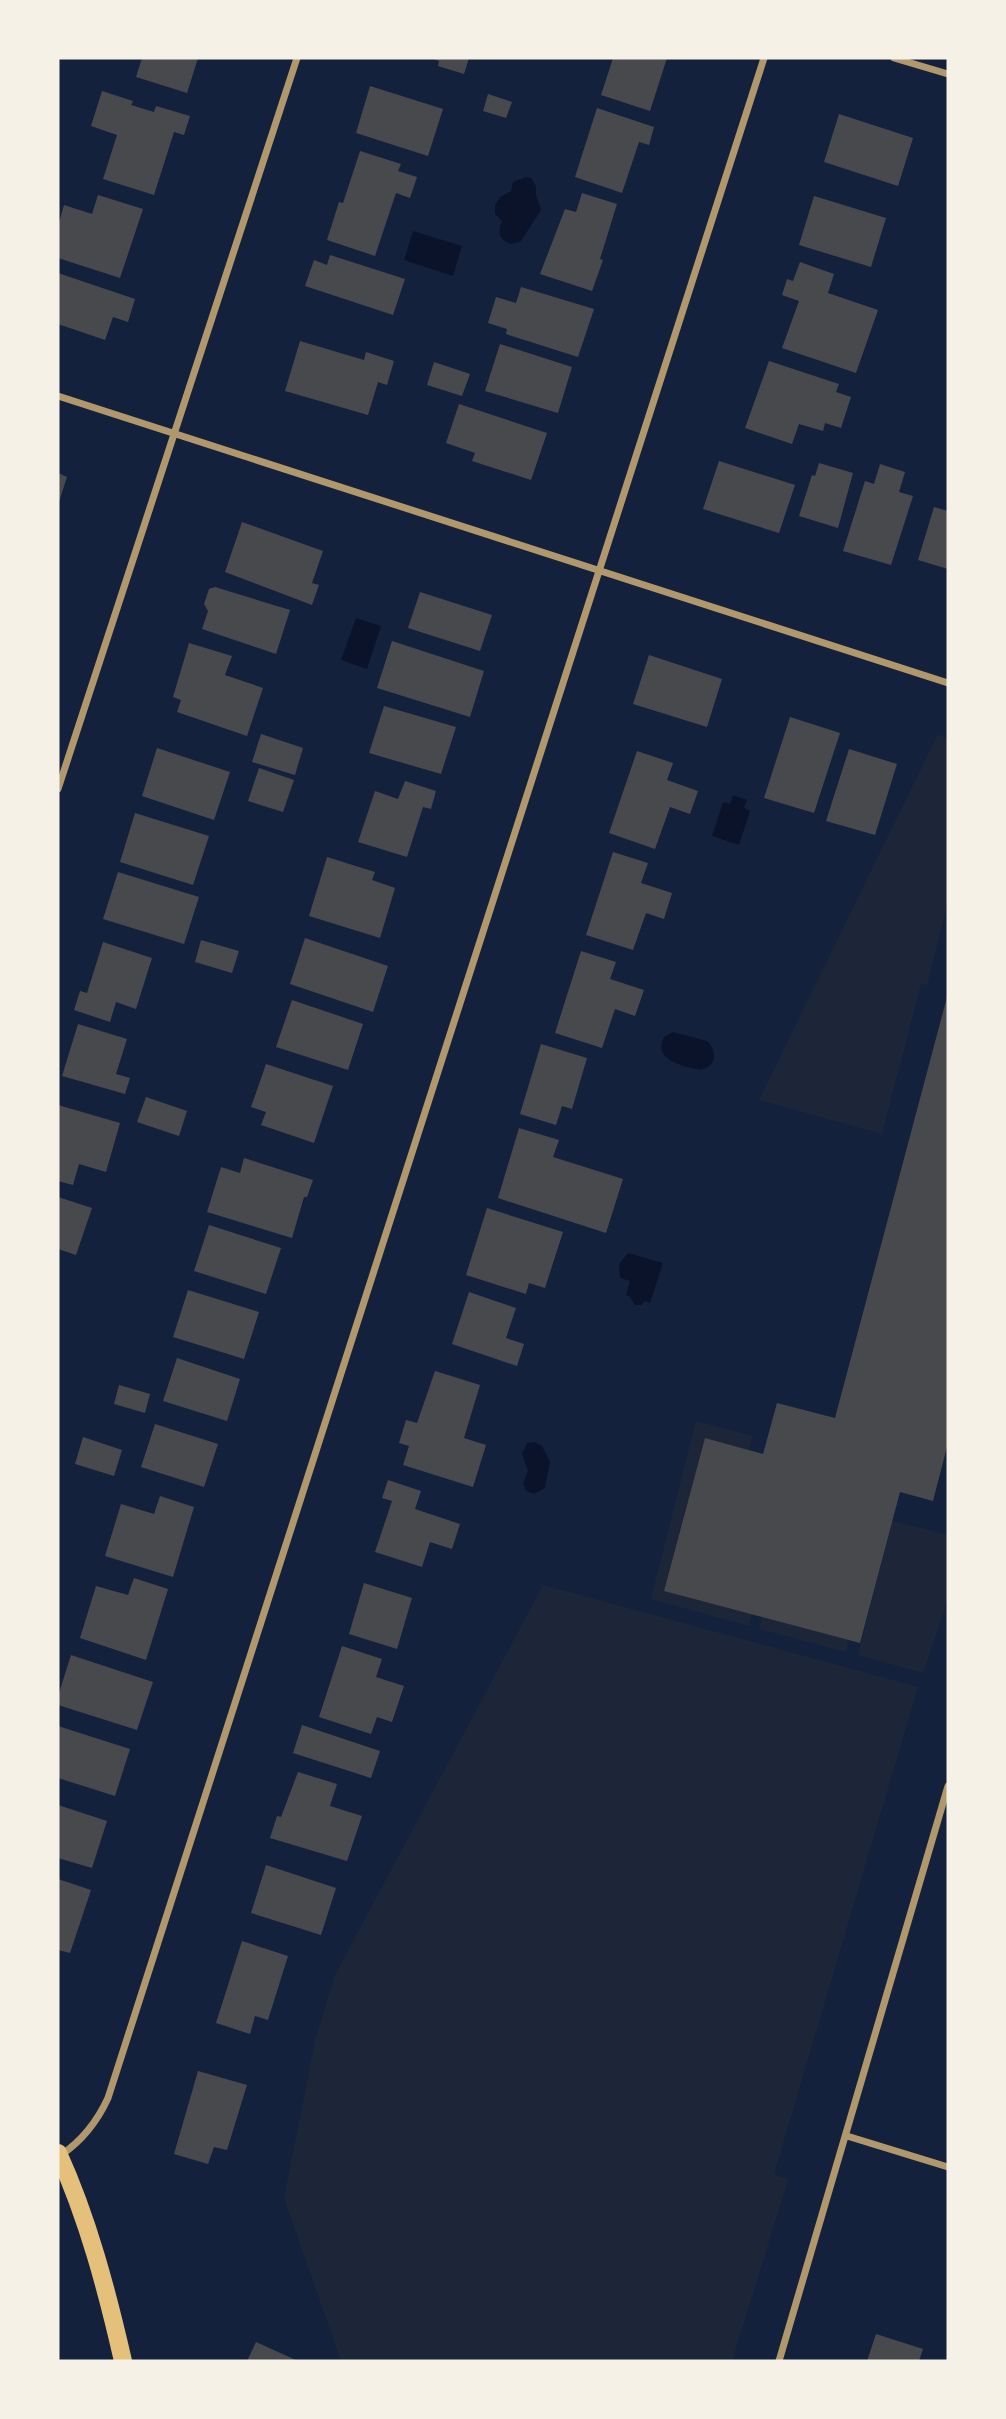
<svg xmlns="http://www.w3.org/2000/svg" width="1006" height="2419" viewBox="0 0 1006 2419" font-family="'PT Serif',serif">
<rect width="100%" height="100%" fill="#14213d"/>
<path fill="#1d2539" d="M938 734 948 739V901L927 985 921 984 882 1134 759 1100Z
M696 1421 753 1436 749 1450 705 1439 664 1591 752 1614 749 1626 651 1599Z
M892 1521 948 1535V1599L923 1673 858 1655Z
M543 1585 918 1687 774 2174 788 2180 732 2361H341L284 2198 315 2041 334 1977Z
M762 1617 848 1640 846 1652 759 1629Z"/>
<path fill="#0b132b" d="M526 177 531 178 536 186V195L541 210 521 241 512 244C499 241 497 232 502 221L495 214V205L500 197 511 191 513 182Z
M413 231 462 246 453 276 404 260Z
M356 618 381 626 367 669 341 660Z
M733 795 747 800 744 808 750 811 739 845 712 836 723 802 730 804Z
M673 1032 707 1041C716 1049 718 1064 704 1069 698 1071 693 1068 687 1067 672 1062 655 1057 664 1037Z
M628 1253 663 1263 650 1303 645 1301 641 1305H635L630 1297 626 1295 630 1281 620 1278 619 1264Z
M535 1442 542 1446 550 1462 545 1488 534 1494 526 1491 523 1483 528 1471 522 1454 527 1443Z"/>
<path fill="#48494c" d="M142 58H198L187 93 136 77Z
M431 58H469L464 74 438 66 439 61Z
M613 58H667L650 111 601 95Z
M370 86 443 109 428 156 356 133Z
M102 91 133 101 131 105 154 112 156 106 190 116 184 135 174 132 154 195 103 179 117 135 91 126Z
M488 94 512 102 506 118 483 111Z
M597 108 654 127 649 145 639 142 622 193 575 177Z
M839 114 913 138 898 186 824 162Z
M360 151 401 164 398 171 417 177 410 198 396 193 375 256 327 240 339 202 343 203Z
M582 193 617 204 600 259 603 260 592 291 540 274 565 209 576 212Z
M98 195 143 209 120 278 58 258V226L64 205 92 214Z
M814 196 886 218 871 267 799 245Z
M330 255 405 279 393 315 305 286 314 260 327 265Z
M800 262 834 274 828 293 878 310 856 373 782 348 799 301 782 295 787 279 793 281Z
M58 273 135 299 128 322 113 317 105 340 58 324Z
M521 287 594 309 578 357 506 334 507 329 488 323 496 297 516 303Z
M300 341 364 360 366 352 394 361 387 385 378 382 368 415 285 391Z
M500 344 572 367 558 413 485 391Z
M769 361 839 384 836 392 851 397 841 428 825 423 823 431 799 424 792 444 745 428Z
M434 362 470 374 462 396 427 385Z
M459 404 547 433 531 480 472 461 475 453 446 443Z
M719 461 795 485 779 533 703 509Z
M819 463 853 473 838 528 799 516 812 475 815 476Z
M880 464 905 472 899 492 913 496 891 565 843 551 865 481 874 484Z
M58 473 67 477 58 505Z
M934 507 948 511V569L918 560Z
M242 522 323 551 312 583 319 585 312 605 225 572Z
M215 587 290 610 276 654 202 629 208 611 204 604 209 589Z
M420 592 492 615 480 651 408 628Z
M392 641 484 671 470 717 377 688Z
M189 643 232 656 225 675 263 688 247 736 177 712 181 700 173 697Z
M649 655 722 679 707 727 633 704Z
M384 706 456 727 441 774 369 753Z
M790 717 840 733 814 813 764 798Z
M261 734 303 748 295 775 252 762Z
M157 748 230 772 214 820 142 796Z
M849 749 897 764 875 835 826 821Z
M637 751 673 763 667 780 698 791 690 814 670 807 655 849 609 833Z
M259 768 294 780 283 812 248 801Z
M405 781 436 791 431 809 423 807 407 857 358 842 375 791 398 799Z
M135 813 209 836 193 885 120 862Z
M613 852 648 863 641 883 672 893 664 919 646 913 633 950 586 935Z
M327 857 375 872 372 880 395 888 380 938 309 916Z
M118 872 199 897 184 944 103 919Z
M305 938 388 966 373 1012 290 984Z
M201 940 239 951 232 973 195 962Z
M103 942 152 958 136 1009 116 1002 110 1022 74 1010 80 991 87 993Z
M581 951 616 962 610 979 644 990 635 1016 615 1009 602 1048 555 1033Z
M947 997 948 1443 933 1501 900 1492 860 1643 664 1591 705 1438 763 1454 777 1403 835 1418Z
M292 1000 363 1024 348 1070 276 1047Z
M78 1024 127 1039 116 1074 130 1078 125 1094 62 1076Z
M541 1044 587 1058 572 1109 562 1106 556 1125 520 1114Z
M266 1064 333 1086 314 1143 261 1125 266 1112 251 1107Z
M146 1097 187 1111 179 1136 137 1122Z
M58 1105 120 1123 106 1172 79 1164 73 1185 58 1181Z
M519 1128 559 1140 553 1157 623 1179 606 1233 498 1198Z
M244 1158 313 1180 307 1197H304L292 1238 207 1212 221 1167 240 1173Z
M58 1197 92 1208 76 1255 58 1249Z
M487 1208 563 1232 545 1288 529 1283 526 1294 466 1275Z
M209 1225 281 1248 266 1294 194 1271Z
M188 1290 259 1312 244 1359 173 1337Z
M469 1292 516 1308 506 1338 524 1344 517 1366 452 1344Z
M177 1358 240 1379 227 1421 163 1401Z
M435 1371 480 1385 464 1438 486 1445 473 1487 403 1465 409 1446 399 1443 406 1420 417 1423Z
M119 1385 150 1394 145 1413 114 1404Z
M155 1424 218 1444 204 1487 141 1467Z
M83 1437 122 1450 114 1476 75 1464Z
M388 1480 421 1491 415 1509 460 1524 452 1549 430 1542 422 1567 375 1552 392 1501 382 1498Z
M160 1496 194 1507 173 1577 105 1556 121 1504 154 1514Z
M134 1578 168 1589 146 1660 80 1638 96 1586 128 1595Z
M364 1583 412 1598 397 1649 349 1634Z
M342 1646 382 1659 376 1677 404 1686 392 1722 377 1717 371 1734 319 1717Z
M71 1655 153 1682 137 1730 58 1705V1696Z
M302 1725 380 1751 371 1778 293 1753Z
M58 1726 130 1749 115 1796 58 1778Z
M298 1772 337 1784 330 1806 362 1816 347 1861 270 1838 277 1816 281 1817Z
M58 1805 107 1821 92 1868 58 1858Z
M266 1865 336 1888 321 1935 251 1913Z
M58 1879 91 1890 70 1953 58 1950Z
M242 1941 288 1956 268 2020 255 2016 250 2034 216 2023Z
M198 2071 247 2085 227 2150 214 2147 208 2164 174 2154Z
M876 2334 923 2349 919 2361H867Z
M256 2342 298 2361H247Z"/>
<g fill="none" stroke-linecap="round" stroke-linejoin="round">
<path stroke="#b1986c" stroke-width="7" d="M894 58 948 74
M58 396 948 683
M58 789 297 58
M847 2136 948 2167
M61 2155C83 2140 97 2122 108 2098L764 58
M779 2361 948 1786"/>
<path stroke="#e5c07b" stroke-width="18" d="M58 2153C88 2219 107 2291 123 2361"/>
</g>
<rect width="1006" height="2419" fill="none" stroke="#f6f1e7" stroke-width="119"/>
</svg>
